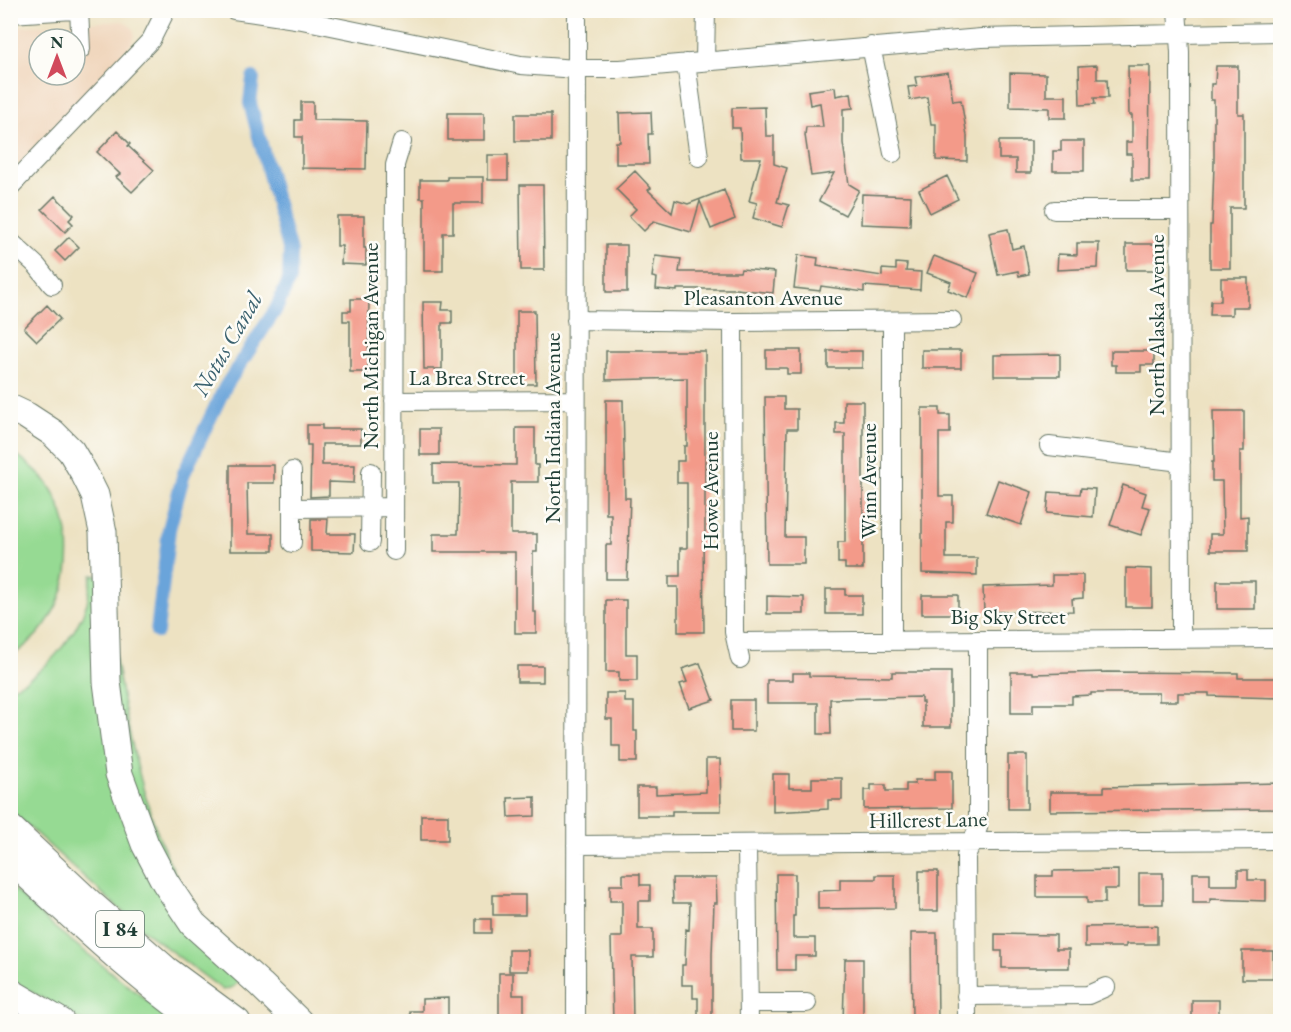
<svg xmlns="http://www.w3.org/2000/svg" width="1291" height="1032" viewBox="0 0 1291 1032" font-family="'EB Garamond',serif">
<rect width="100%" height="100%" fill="#fdfcf7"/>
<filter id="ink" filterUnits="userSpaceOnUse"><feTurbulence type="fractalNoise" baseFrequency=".0167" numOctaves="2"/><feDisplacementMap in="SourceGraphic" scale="12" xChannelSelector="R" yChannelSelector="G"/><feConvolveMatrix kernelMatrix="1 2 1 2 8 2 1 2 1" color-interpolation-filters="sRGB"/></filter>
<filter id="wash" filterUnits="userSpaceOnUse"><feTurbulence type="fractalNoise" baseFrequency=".008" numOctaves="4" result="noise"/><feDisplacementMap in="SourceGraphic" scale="24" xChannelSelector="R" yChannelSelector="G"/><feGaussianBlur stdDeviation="1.35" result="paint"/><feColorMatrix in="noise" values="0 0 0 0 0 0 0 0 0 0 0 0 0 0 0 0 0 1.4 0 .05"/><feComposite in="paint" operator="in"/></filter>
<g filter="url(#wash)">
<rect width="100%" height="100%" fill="#ede2c2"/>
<path fill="#f0d6bc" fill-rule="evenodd" d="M123 21 133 28 135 36 131 44 11 172V27ZM39 39H75V75H39Z"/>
<path fill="#96da93" stroke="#5a8c64" stroke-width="1.5" d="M10 450C29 463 48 478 57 500 83 556 64 624 11 656Z
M92 575 101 576C117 660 127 748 156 829 175 884 210 931 241 979L233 987 223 990 143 930 11 811 10 688C43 677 77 635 87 603 89 594 90 584 92 575Z
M10 886 55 928 173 1021H82L11 980Z"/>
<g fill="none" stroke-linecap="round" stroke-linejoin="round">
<path stroke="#6ba4da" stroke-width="14" d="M157 632 169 529 184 473 225 387 276 309 289 280 290 252 250 103 253 78"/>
</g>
<g id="blocks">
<path fill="#f39a89" d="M1097 65V79H1107L1108 98H1094L1095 104 1080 105 1079 66Z
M1128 66H1150L1149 180H1132V154H1126V142H1132V115H1129Z
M1216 66H1238V114H1244V208H1230V268H1210V225H1212L1214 164V100H1211V84H1215Z
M948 72 953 101 961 100 967 136V161L936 160V124H931L927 97 910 100 908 87 917 86 915 77Z
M1010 73 1046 74V96H1066V118H1049V108L1010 107Z
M835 87 836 96 851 93 853 108 843 109V143L849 184 859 190 845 215 819 201 834 173 811 176 805 135 806 127H823L820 103 810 105 808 91Z
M301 102H313V120L367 121 366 169 302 168V137H295V120H301Z
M765 107 766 136H774V164L787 168 777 202 789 205 782 227 753 218 757 203 749 201 761 158H741L740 128H732V108Z
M651 112 652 134H648L649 164H616V142H620L619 113Z
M448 113H484V140H448Z
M515 114H551V141H515Z
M117 131 130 144 128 146 154 170 132 192 116 177 120 174 97 152Z
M999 141H1031V173H1016V159H999Z
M1061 141H1084V171H1053V151H1061Z
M488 155H508V180H488Z
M635 171 651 188 648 190 672 213 675 200 688 204 724 190 735 219 711 229 700 201 691 232 654 221 644 231 629 216 636 209 616 189Z
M947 176 958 199 930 213 919 190Z
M447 177H483V203H453V233H443V271H424V198H420V180H447Z
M520 185H543L544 270H521Z
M862 194 911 196 910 226 861 224Z
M55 196 74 215 69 220 73 224 65 232 42 209Z
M337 216H364V248H366V265L341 264 342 246H337Z
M1008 229 1012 249 1024 246 1029 274 1019 276 1018 271 998 275 989 233Z
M69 237 79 247 65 261 55 251Z
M1077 243H1099L1098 268 1057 270 1058 254 1077 255Z
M1126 244H1156V270H1126Z
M606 245H627V292H606Z
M798 255 818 258 817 266 882 276V269L896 270V263L907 264 906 271 921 272 920 290 864 286V292L821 286 820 291 794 288Z
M655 256 681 259 679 272H740L741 269 775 272 773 293 736 289H677V291L656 289 657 278 652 277Z
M934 256 978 273 968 298 948 290 951 282 927 273Z
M1221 278H1248V307H1232V315H1210L1211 301H1221Z
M351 299H369L368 372H350V321H343V311H351Z
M423 302H443L442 310H452V323H442V369H424Z
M47 305 60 319 37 341 24 328Z
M517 311H535L536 384H517Z
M766 350H801V374H787V368H766Z
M922 350H961V368H922Z
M606 351H705V537H703L704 632H678V587H669V576H680V548H687V483H677V461H684V446H687V378L606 380Z
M828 351H862V368H828Z
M1111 351H1154V365H1141V372H1116V365H1111Z
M1060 354V376H994V355Z
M765 397H784V409H797V429H787L785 537H804V564H767Z
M606 400H623L625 498H630L627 579H606V545H611V514H606Z
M844 401H863V569H845V563H838V542H845V434H836V423H844Z
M922 408H940V415H950V433H939V496H953V522H946V558H977V575L922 573Z
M1213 411H1244V451H1240V517L1248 516V551H1210V534H1223L1222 481H1212V462H1214Z
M307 425H322V429H361V444H322V465H355L354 483 329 482V496L310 497 311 445H307Z
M516 428H535V465H538V482H511V534H537V552H533V612H536V633H515V552H433V534H458L459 483H433V464L516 465Z
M420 429H439V455H420Z
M230 465H274V483H247L248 534H273V551H230Z
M998 480 1032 492 1021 525 986 513Z
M1123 485 1146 493 1142 506 1150 508 1141 535 1110 525Z
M1081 488 1095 489 1093 517 1047 513 1049 492 1080 494Z
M311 519H328L327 534H355L354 552 311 551Z
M1126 568 1152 569V607H1126Z
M1052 575H1083V598L1072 599 1073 611 984 612 983 587 1052 585Z
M1217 581H1255V609H1217Z
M826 589H845V595H862V614H826Z
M922 595H958V614H922Z
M767 596 804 597V614H767Z
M606 600H626V654H637V681H619V672H606Z
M700 663 714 700 689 708 680 684 687 682 682 669Z
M517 666H543V682H517Z
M892 672H951V727H923V702H921V697L830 699 831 734H818V703H767V680H793V673H809V676L892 677Z
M1011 672H1033V674L1107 672 1238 673V678H1281V698L1209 696V693H1178V701H1159V693H1091V695L1072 696V704H1033V713H1011Z
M606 693H625V702H634V731H637V762H620V746H612V719H606Z
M731 700H754V731H731Z
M1008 755H1027V809H1008Z
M706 759H720L721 811H672V816H637V787H656V794L706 792Z
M935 771H952V808L864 809V790H871V785H886V791H906V784H915V780H935Z
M773 774H789V788H812V778H842V800H828V809L773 812Z
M1281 783V809L1050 811V792H1104V787Z
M535 797V816L509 817 508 798Z
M421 815H448V840H421Z
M1118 870V889H1105V903H1087V897H1037V876H1053V871Z
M1238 870H1248V880H1266V901L1210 899V903H1193V873H1210V885H1238Z
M919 871H938V911H919Z
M1139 873H1163V904H1139Z
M623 874H640V885H650V901H638V929H653V957H632L633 1022H613L611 937H622V901H610V885H623Z
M776 874H795V916H793V938H815V956H795V970H777Z
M876 875H895V908L818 909V891L840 890V879H876Z
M672 878H716L717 903H714L712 954V1022H698V998H693V985H682V965H685L686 929 689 930 690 903H673Z
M493 895H525V915H493Z
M476 919H491V933H476Z
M1157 926V944H1126V947H1085V927Z
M911 933H937L938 1022H912Z
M995 934 1056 935V949H1069V968H1002V951H995Z
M509 950H528V971H509Z
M1242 951H1273V979H1242Z
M845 959H863V1022H843Z
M499 973H513V995H524V1021H499Z
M448 998V1021L410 1022V1011H422V999Z
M1192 1000H1219V1021L1192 1022Z"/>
</g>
</g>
<g filter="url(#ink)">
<use href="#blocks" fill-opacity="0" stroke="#677766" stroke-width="1.5"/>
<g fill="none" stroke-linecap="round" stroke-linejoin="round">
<g stroke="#677766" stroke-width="20">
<path id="minor" d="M79 10 81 49
M234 10 302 20 521 65 576 69H620L981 38 1280 32
M1177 10 1180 52 1181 639
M10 14 74 10
M871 46 893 153
M705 61 706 10
M686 63 699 157
M10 187 151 40 166 10
M1054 210H1179
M10 241 37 266 52 285
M576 320 733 322 952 320
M733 322 734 632 740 659
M394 401 576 400
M1049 446 1181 462
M292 471V543
M292 508 394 507
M370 542 371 472
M394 551 395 165 402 142
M892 641V321
M736 642 1280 638
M747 844 749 1022
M576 845 1280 840
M966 996 1088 995 1106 987
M749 1003H807
M576 1022 577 10
M967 1022 966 856 978 828V640"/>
</g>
<g stroke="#677766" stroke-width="29">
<path id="highway" d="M10 408 27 416 53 433 71 451 84 473 95 495 103 532 107 682 119 774 145 844 165 882 193 924 261 985 299 1022
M10 828 93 906 165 969 237 1022
M10 859C72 916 132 974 200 1022
M10 992 61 1022"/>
</g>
<use href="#minor" stroke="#fff" stroke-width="18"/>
<use href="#highway" stroke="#fff" stroke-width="27"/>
</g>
</g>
<g text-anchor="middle" stroke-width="5" stroke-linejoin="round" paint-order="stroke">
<rect fill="#fdfcf7" stroke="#62766e" stroke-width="1.5" x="96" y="911" width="48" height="36" rx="4.5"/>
<g font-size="21" font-weight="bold" fill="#1f3d34">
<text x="120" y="936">I 84</text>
</g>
<g font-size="22" fill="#1f3d34" stroke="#fdfcf7">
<text x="763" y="305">Pleasanton Avenue</text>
<text transform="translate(1156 325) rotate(-90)" y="8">North Alaska Avenue</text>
<text transform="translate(370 346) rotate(-90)" y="8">North Michigan Avenue</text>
<text x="467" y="385">La Brea Street</text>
<text transform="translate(552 428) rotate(-90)" y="8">North Indiana Avenue</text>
<text transform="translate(868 481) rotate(-90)" y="8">Winn Avenue</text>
<text transform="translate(710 491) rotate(-90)" y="8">Howe Avenue</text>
<text x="1008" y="624">Big Sky Street</text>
<text transform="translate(928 819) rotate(-1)" y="8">Hillcrest Lane</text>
</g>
<g font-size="24" font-style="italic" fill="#3a616e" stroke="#fdfcf7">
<text transform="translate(227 344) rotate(-60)" y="8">Notus Canal</text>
</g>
</g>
<rect width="1291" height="1032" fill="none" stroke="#fdfcf7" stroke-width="36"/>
<g transform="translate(57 57)"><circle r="28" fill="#fdfcf7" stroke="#a4b0a9" stroke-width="1.5"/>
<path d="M0-4.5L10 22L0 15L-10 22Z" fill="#d1495b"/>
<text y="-9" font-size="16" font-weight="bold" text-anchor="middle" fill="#1f3d34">N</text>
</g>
</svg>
